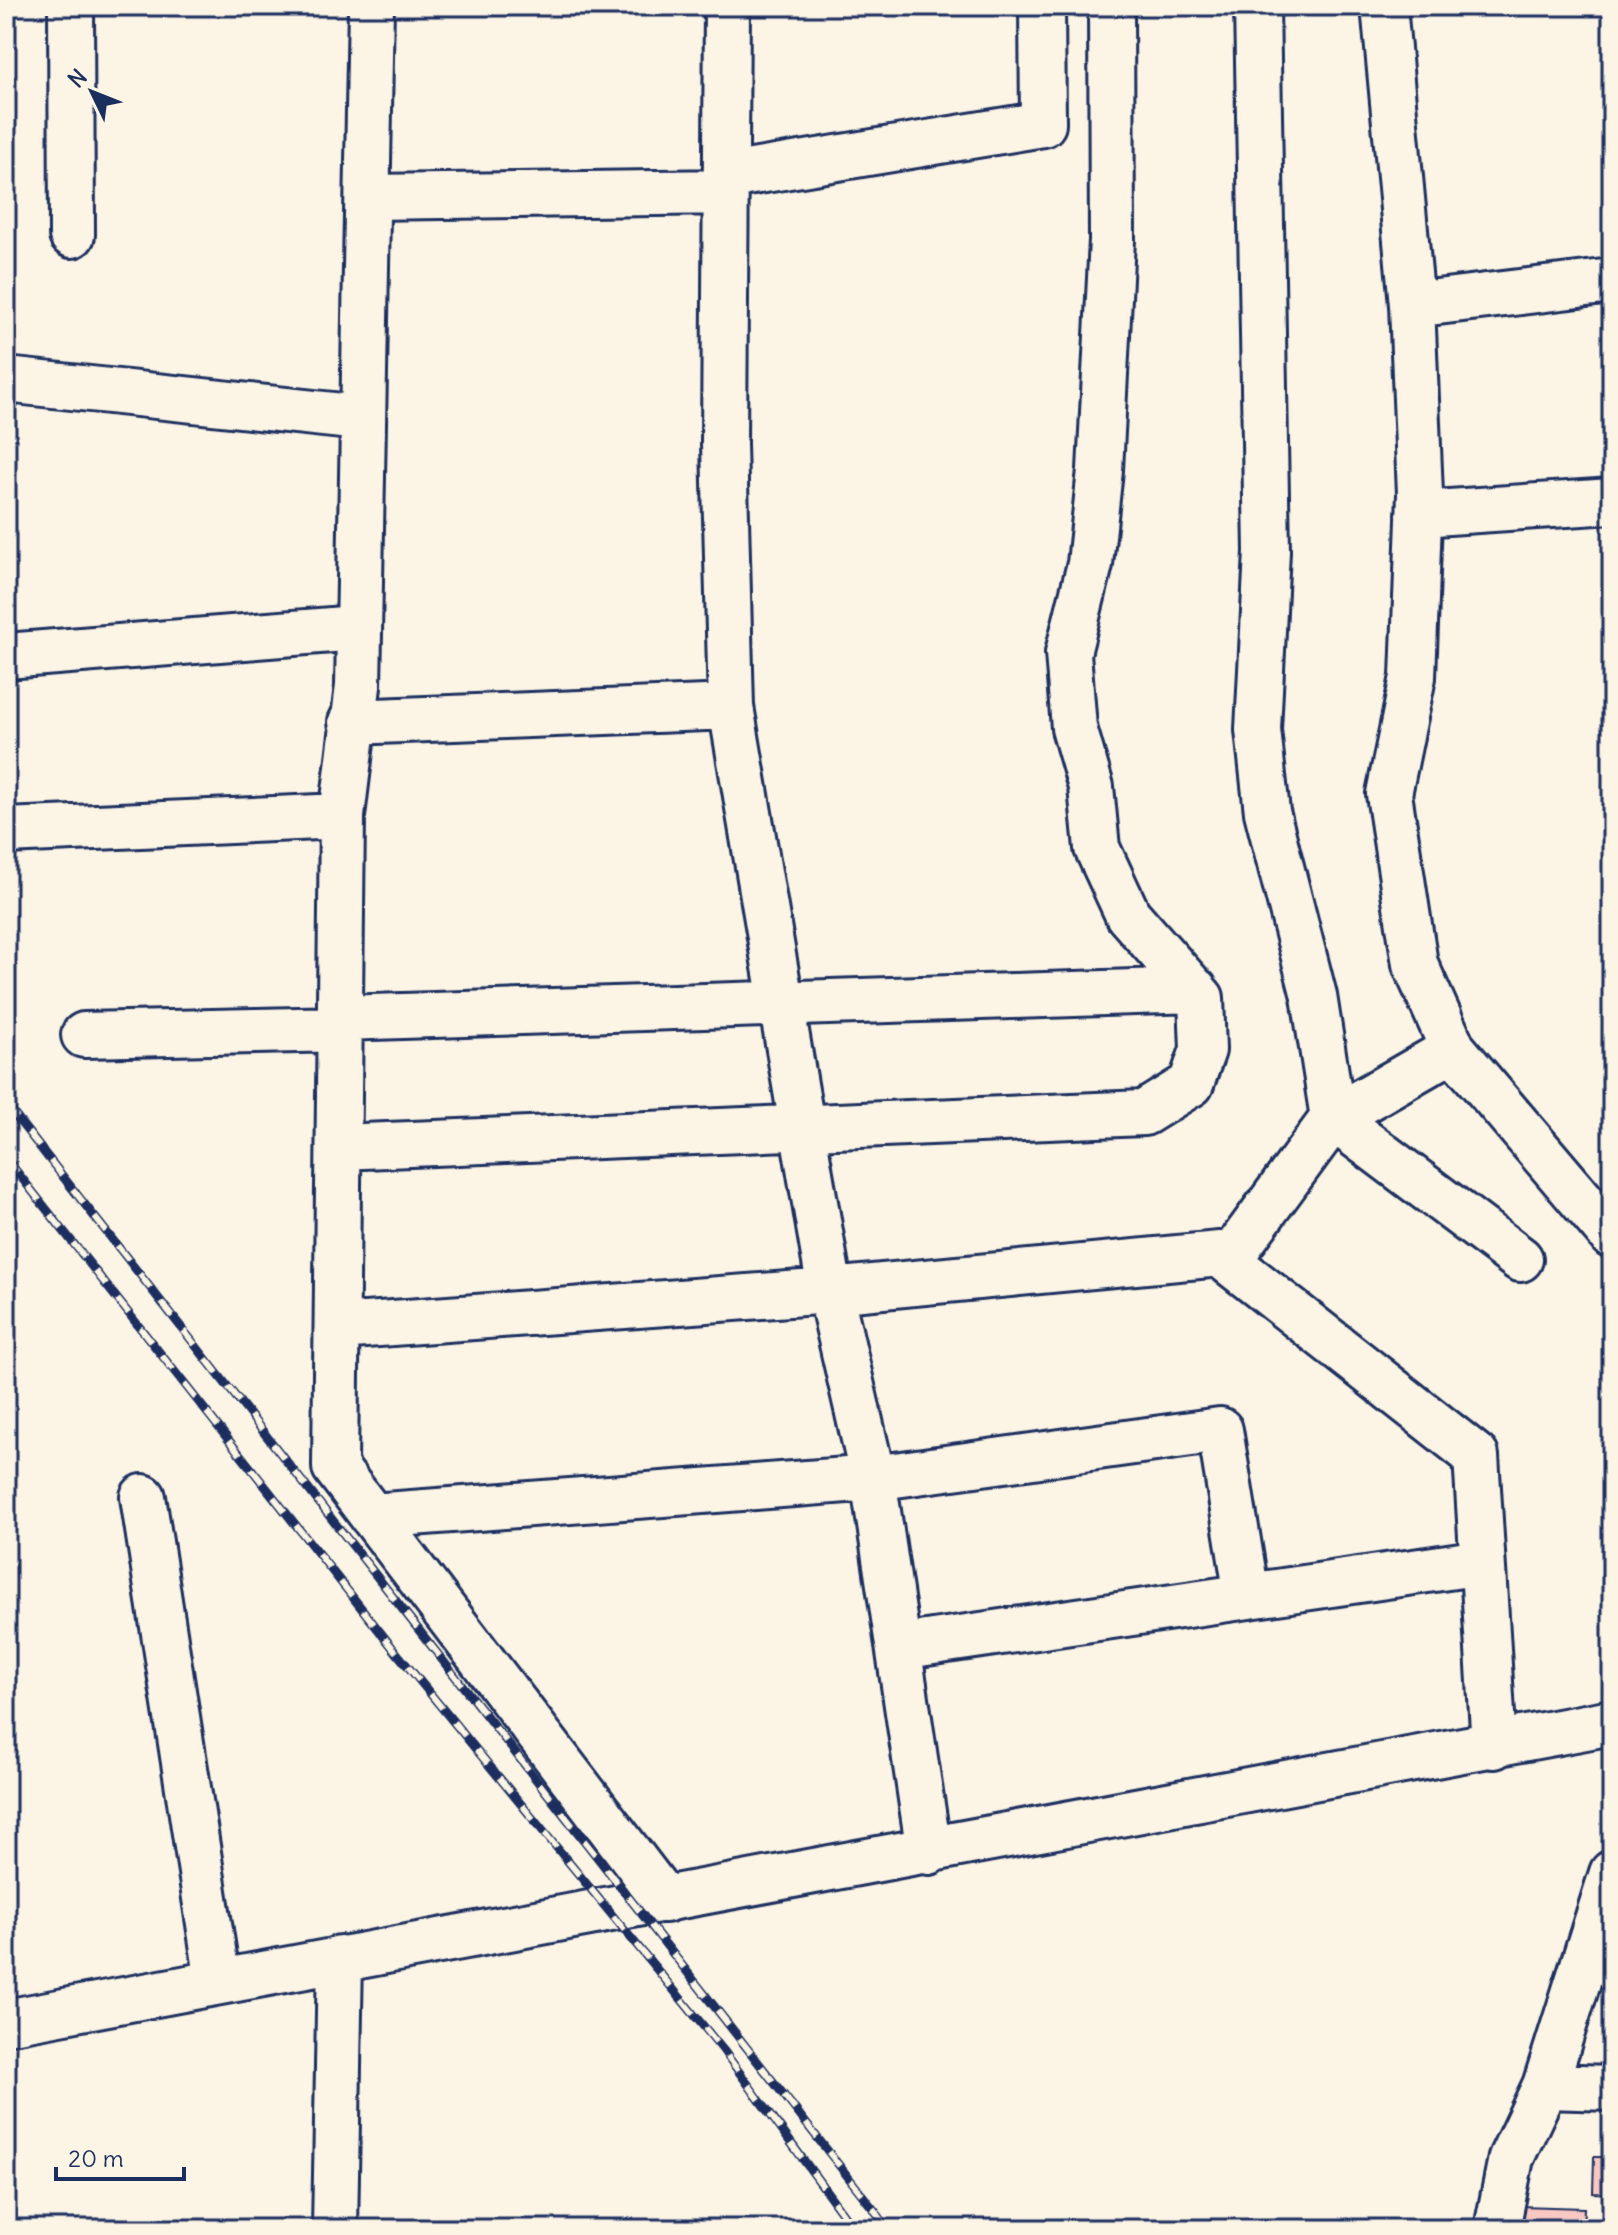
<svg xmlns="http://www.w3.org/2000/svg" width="1618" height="2235" viewBox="0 0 1618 2235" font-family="Delius,sans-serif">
<rect width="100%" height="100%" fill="#fcf5e5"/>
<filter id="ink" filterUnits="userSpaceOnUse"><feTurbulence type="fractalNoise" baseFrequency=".0125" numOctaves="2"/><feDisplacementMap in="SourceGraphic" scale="16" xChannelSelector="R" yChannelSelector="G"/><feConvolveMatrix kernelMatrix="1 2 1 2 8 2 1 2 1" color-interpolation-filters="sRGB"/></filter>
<g filter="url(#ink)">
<path fill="#f9c8c3" stroke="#1b2f5e" stroke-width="2" d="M1594 2157H1612V2194L1593 2193Z
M1520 2206 1584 2208 1583 2229H1520Z
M1606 2206H1612V2229H1605Z"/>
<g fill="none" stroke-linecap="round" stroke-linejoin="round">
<g stroke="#1b2f5e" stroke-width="50">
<path id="minor" d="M71 6 72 235
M371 6 358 686 342 816 335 1467 665 1900
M727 6 724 444 731 707 830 1291 873 1478 929 1852
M1257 6 1267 551 1258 730 1267 812 1314 996 1333 1118 1520 1259
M1384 6 1412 305 1420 494 1413 677 1389 794 1415 964 1453 1049 1612 1236
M728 176 1043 124 1042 6
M368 197 726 192
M1412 305 1612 281
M6 380 361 418
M1419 514 1612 501
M6 656 357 628
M351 722 731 707
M6 831 342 816
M341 1018 1195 990
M84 1035 341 1029
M1453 1049 1333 1118 1228 1261 1476 1456 1494 1746
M339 1147 1144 1113 1191 1084 1203 1050 1201 998 1128 915 1097 848 1091 787 1074 728 1068 653 1090 564 1100 470 1112 240 1111 6
M338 1327 830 1291 1220 1254 1228 1261
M143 1497 218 1982
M372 1516 873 1478 1220 1430 1247 1596
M899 1647 1482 1562
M6 2022 1612 1722
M1545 2086 1612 2088
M335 2229 340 1958
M1497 2229 1511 2158 1545 2086 1612 1873"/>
</g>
<use href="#minor" stroke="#fcf5e5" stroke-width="44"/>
<g stroke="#1b2f5e" stroke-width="9">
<path id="rail" d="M6 1104 889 2229
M6 1158 396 1652 723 2050 854 2229"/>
</g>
<use href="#rail" stroke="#fcf5e5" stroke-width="6" stroke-dasharray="18" stroke-linecap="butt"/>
</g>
</g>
<rect width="1618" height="2235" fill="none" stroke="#fcf5e5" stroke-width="32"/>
<rect x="16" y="16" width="1586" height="2203" fill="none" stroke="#1b2f5e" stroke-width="3" filter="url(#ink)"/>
<g transform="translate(92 92) rotate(313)" stroke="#fcf5e5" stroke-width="6" paint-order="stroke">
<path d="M0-6L14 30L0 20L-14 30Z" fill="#1b2f5e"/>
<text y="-12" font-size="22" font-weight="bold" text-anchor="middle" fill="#1b2f5e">N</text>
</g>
<path d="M56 2167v12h128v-12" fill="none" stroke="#1b2f5e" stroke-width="4"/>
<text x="68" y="2167" font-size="24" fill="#1b2f5e" stroke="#fcf5e5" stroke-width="6" paint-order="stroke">20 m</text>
</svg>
